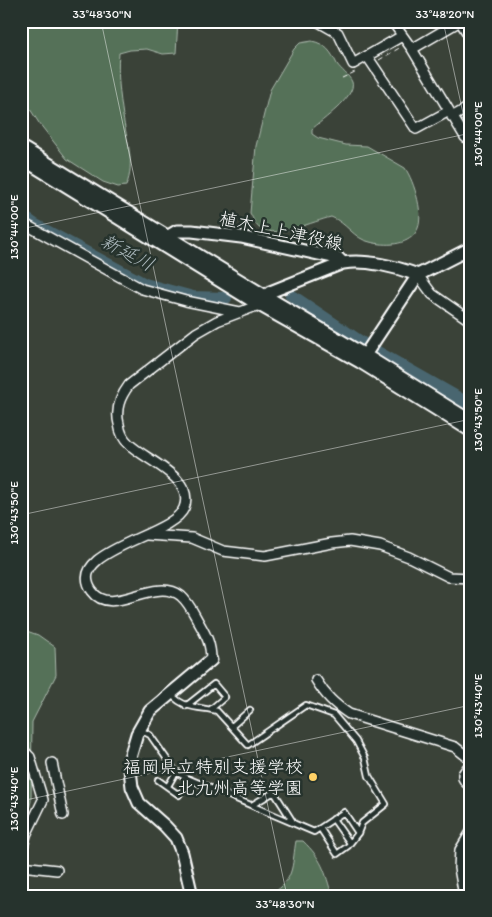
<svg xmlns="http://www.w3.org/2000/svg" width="492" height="917" viewBox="0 0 492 917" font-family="Itim,'Klee One',sans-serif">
<rect width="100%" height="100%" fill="#3a4238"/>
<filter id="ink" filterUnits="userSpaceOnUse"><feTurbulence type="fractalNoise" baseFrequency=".02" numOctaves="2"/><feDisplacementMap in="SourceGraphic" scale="10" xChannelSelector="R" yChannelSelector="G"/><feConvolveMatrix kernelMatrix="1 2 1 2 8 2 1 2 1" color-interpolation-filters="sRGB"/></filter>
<g filter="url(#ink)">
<path fill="#557158" stroke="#aab8ac" d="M21 21H178L176 53 163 54 147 49 130 50 119 53C117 75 120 95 123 116 126 139 136 163 126 186L118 187 103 182 67 159 39 123 21 95Z
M312 41C326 44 331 52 337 64 341 70 349 75 352 82 357 96 321 121 312 129V134L318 138 346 145 367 146 405 168C414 181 426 218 416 232 407 246 385 246 370 242 354 239 346 222 331 217 314 221 278 238 261 229 255 226 253 218 250 213L256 146 270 90 294 49 300 43Z
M21 629 38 635 55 647 56 675 32 722 31 801 29 810 21 812Z
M296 841H303C322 859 325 871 332 896H276V891C295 878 292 862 296 841Z"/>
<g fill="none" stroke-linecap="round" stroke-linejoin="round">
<path stroke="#49666f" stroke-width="12" d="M21 215 34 224 145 284 193 297 226 298
M291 295 367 346 471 405"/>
<g stroke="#fff" stroke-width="8">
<path id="lane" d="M172 695C184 709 201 707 217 711L248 745 306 705 334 715 356 741 365 758 369 776 386 804 362 823 358 833 348 846 337 854 320 828
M186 706 214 684 225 697 211 709
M232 726 250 710
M140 730 150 735 176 772 187 778 314 832 344 812 358 833
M158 780 179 795 184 788
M168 786 176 772
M252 805 274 792 293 822
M333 819 350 843"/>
</g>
<g stroke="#fff" stroke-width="12">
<path id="street" d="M317 21 338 33 353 64 402 36
M392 21 412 49 465 137 471 141
M412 49 460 21 471 39
M367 56 416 129 449 111
M452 117 471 106
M21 222 142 289 186 301 240 312
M418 275 432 294 471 321
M147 535 192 538 223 551 265 556 332 543 350 541 380 546 409 557 449 577 471 578
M211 660C211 643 206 635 198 621 193 612 189 603 181 596 154 575 112 619 92 591 64 550 172 537 184 508 196 478 145 460 129 444 123 439 120 431 119 424 115 409 120 397 129 385L196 333 217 321 259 305
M316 680C325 695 334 704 349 714L455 747 470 759V764L463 774V778L466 783 471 784
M21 751 25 752 30 757 43 800 26 835 21 855
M52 763 63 815
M21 866 57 870
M464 896 459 868 460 850 471 832"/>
</g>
<g stroke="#fff" stroke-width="15">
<path id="secondary" d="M21 147 267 297 365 355 471 421
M21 158 259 305 360 362 471 431
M162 240 177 231H192L241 237 318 254 338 258 343 263
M262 302 270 292 343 263C365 259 397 267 418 275L471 248
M361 361 418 275
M192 896 182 853 176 838 165 826 139 803 132 787 129 761 137 734 150 711 211 660"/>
</g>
<path stroke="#fff" stroke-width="1" stroke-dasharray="5 4" stroke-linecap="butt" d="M379 60 401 47
M342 78 355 72"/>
<use href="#lane" stroke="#26332d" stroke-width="4.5"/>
<use href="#street" stroke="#26332d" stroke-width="9"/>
<use href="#secondary" stroke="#26332d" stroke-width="11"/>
</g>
</g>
<path fill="none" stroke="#fff" stroke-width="1" stroke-opacity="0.45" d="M101 21 287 896M443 21 471 150M21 229 471 133M21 515 471 419M21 801 471 705"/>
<circle fill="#ffd166" stroke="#26332d" stroke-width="2" cx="313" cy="777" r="5"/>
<g text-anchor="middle" stroke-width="5" stroke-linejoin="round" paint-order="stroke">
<g font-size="18" fill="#fff" stroke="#26332d">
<text transform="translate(281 231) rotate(12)" y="6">植木上上津役線</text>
</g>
<g font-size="18" fill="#fff" stroke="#26332d" text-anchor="end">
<text x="303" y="773">福岡県立特別支援学校<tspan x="303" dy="21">北九州高等学園</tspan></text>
</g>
<g font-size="19" font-style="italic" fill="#adbabe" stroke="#26332d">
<text transform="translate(128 252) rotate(28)" y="7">新延川</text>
</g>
</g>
<rect width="492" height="917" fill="none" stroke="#26332d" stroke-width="55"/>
<rect x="28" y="28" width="436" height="862" fill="none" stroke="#fff" stroke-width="2"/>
<g font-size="12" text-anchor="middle" fill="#fff">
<text x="102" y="18">33°48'30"N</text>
<text x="445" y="18">33°48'20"N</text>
<text transform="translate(478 134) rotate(-90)" y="4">130°44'00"E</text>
<text transform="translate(14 227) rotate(-90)" y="4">130°44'00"E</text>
<text transform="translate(478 420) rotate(-90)" y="4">130°43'50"E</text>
<text transform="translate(14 513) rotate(-90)" y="4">130°43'50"E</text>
<text transform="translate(478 706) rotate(-90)" y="4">130°43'40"E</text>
<text transform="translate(14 799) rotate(-90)" y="4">130°43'40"E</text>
<text x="285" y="908">33°48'30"N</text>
</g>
</svg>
